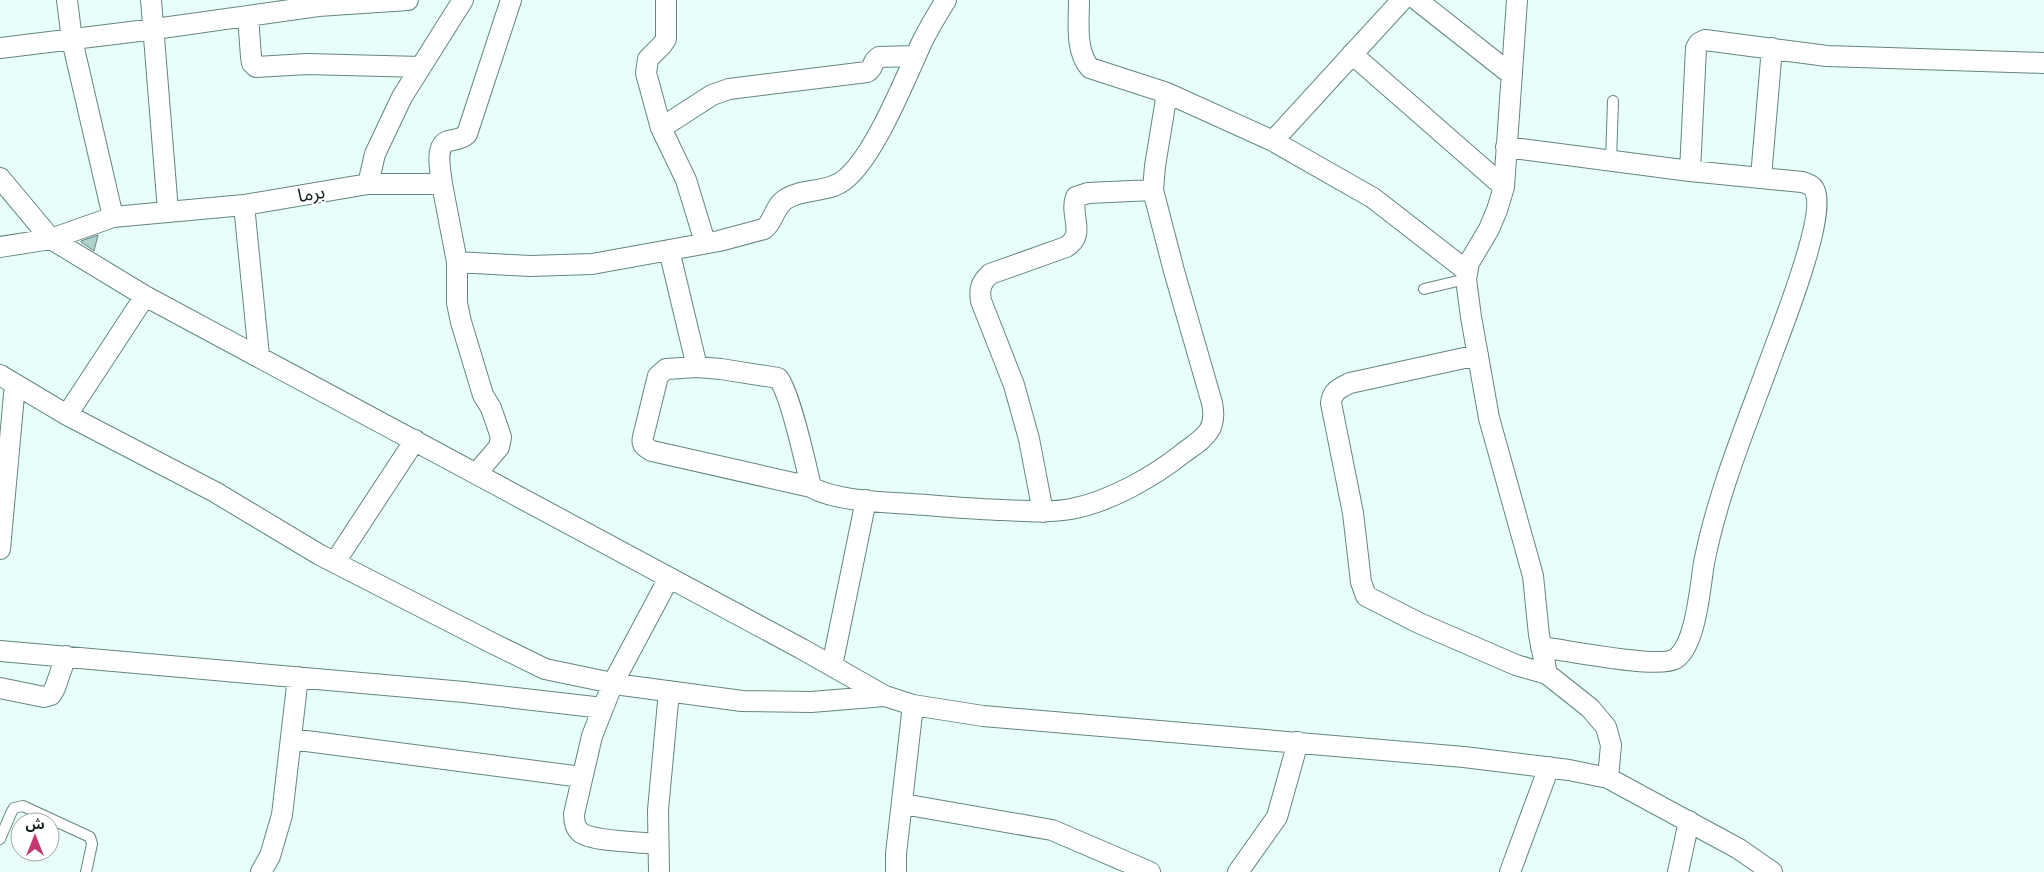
<svg xmlns="http://www.w3.org/2000/svg" width="2044" height="872" viewBox="0 0 2044 872" font-family="'PT Sans Narrow','Noto Sans Arabic',sans-serif">
<rect width="100%" height="100%" fill="#e7fefa"/>
<path fill="#add1cb" stroke="#658782" d="M98 235 94 251 81 242V241Z"/>
<g fill="none" stroke-linecap="round" stroke-linejoin="round">
<g stroke="#648681" stroke-width="12">
<path id="lane" d="M1611 161 1613 101
M1424 289 1466 279
M0 839 12 811 14 808 23 806 90 837 92 844 86 872"/>
</g>
<g stroke="#648681" stroke-width="22">
<path id="street" d="M67 0 72 40 113 217
M151 0 168 211
M666 0V39L662 45 648 59 646 73 661 128 686 180 705 242
M1079 0C1079 22 1075 51 1090 68L1167 93 1273 141 1373 198 1467 271
M1417 0 1512 75
M1517 0 1504 187 1497 210 1489 229 1469 263 1466 279 1471 317 1489 418 1533 576 1539 635 1547 674 1590 708 1606 727 1611 745 1608 778
M248 16 251 57 252 63 256 67 307 64 421 67
M0 48 155 29 318 6 408 0
M1352 54 1504 187
M661 128 712 95 729 89 867 72C874 69 872 60 879 57L916 56
M1273 141 1402 0
M1506 147 1690 171 1802 182C1806 183 1812 185 1814 189 1828 212 1783 325 1773 352 1748 421 1718 491 1704 563 1700 587 1696 646 1675 659 1658 669 1566 650 1541 647
M1690 171 1696 48 1699 43 1705 40 1827 56 2044 63
M1761 177 1772 48
M0 178 51 239 145 296 802 649 885 696 913 705 983 716 1464 757 1569 770 1608 778 1739 849 1772 872
M368 184H442C441 173 434 146 448 141 455 139 461 140 467 134L511 0
M442 184 457 262V303L461 322 483 395 491 408 501 437 499 447 476 474
M244 205 259 356
M0 247 51 239 113 217 244 205 368 184 375 154 402 97 463 0
M669 250 697 367 721 369 778 378C790 392 806 465 811 487 835 501 883 502 912 504 942 506 972 509 1003 510 1026 511 1048 513 1071 509 1109 502 1153 477 1182 454 1203 438 1218 432 1212 403L1174 271 1153 190 1155 166 1167 93
M457 262 530 266 592 264 719 241 764 229C774 222 774 206 786 199 802 188 827 193 843 181 874 159 906 76 923 40 930 26 938 13 946 0
M1478 355 1350 383C1340 388 1332 391 1331 403L1353 513 1361 582 1366 596 1419 623 1516 665 1547 674
M697 367 666 369 658 376 643 437C641 445 645 447 652 451L811 487
M0 375 67 415 215 492 320 555 492 643 545 669 622 685 742 701 811 702 885 696
M67 415 145 296
M1043 512 1029 439 1014 385 981 301C979 288 981 283 990 274L1066 247C1087 234 1069 215 1076 197L1088 193 1153 190
M0 549 15 384
M335 562 415 440
M0 651 464 692 603 708
M832 666 866 500
M0 688 44 697 51 695 55 688 66 656
M291 739 582 777
M903 804 1052 830 1150 872
M658 844C641 842 592 842 580 832 575 828 574 821 574 814L592 736 613 683 669 578
M261 872 270 856 282 815 298 677
M659 872 658 810 669 691
M896 872V854L913 705
M1238 872 1277 817 1298 742
M1510 872 1549 767
M1678 872 1689 821"/>
</g>
<use href="#lane" stroke="#fff" stroke-width="10"/>
<use href="#street" stroke="#fff" stroke-width="20"/>
</g>
<g text-anchor="middle" stroke-width="4" stroke-linejoin="round" paint-order="stroke">
<g font-size="19" fill="#12201e" stroke="#fff">
<text transform="translate(311 193) rotate(-10)" y="7">برما</text>
</g>
</g>
<g transform="translate(35 837)"><circle r="24" fill="#ffffff" stroke="#a0a6a5"/>
<path d="M0-4L9 19L0 12L-9 19Z" fill="#c33972"/>
<text y="-8" font-size="14" font-weight="bold" text-anchor="middle" fill="#12201e">ش</text>
</g>
</svg>
